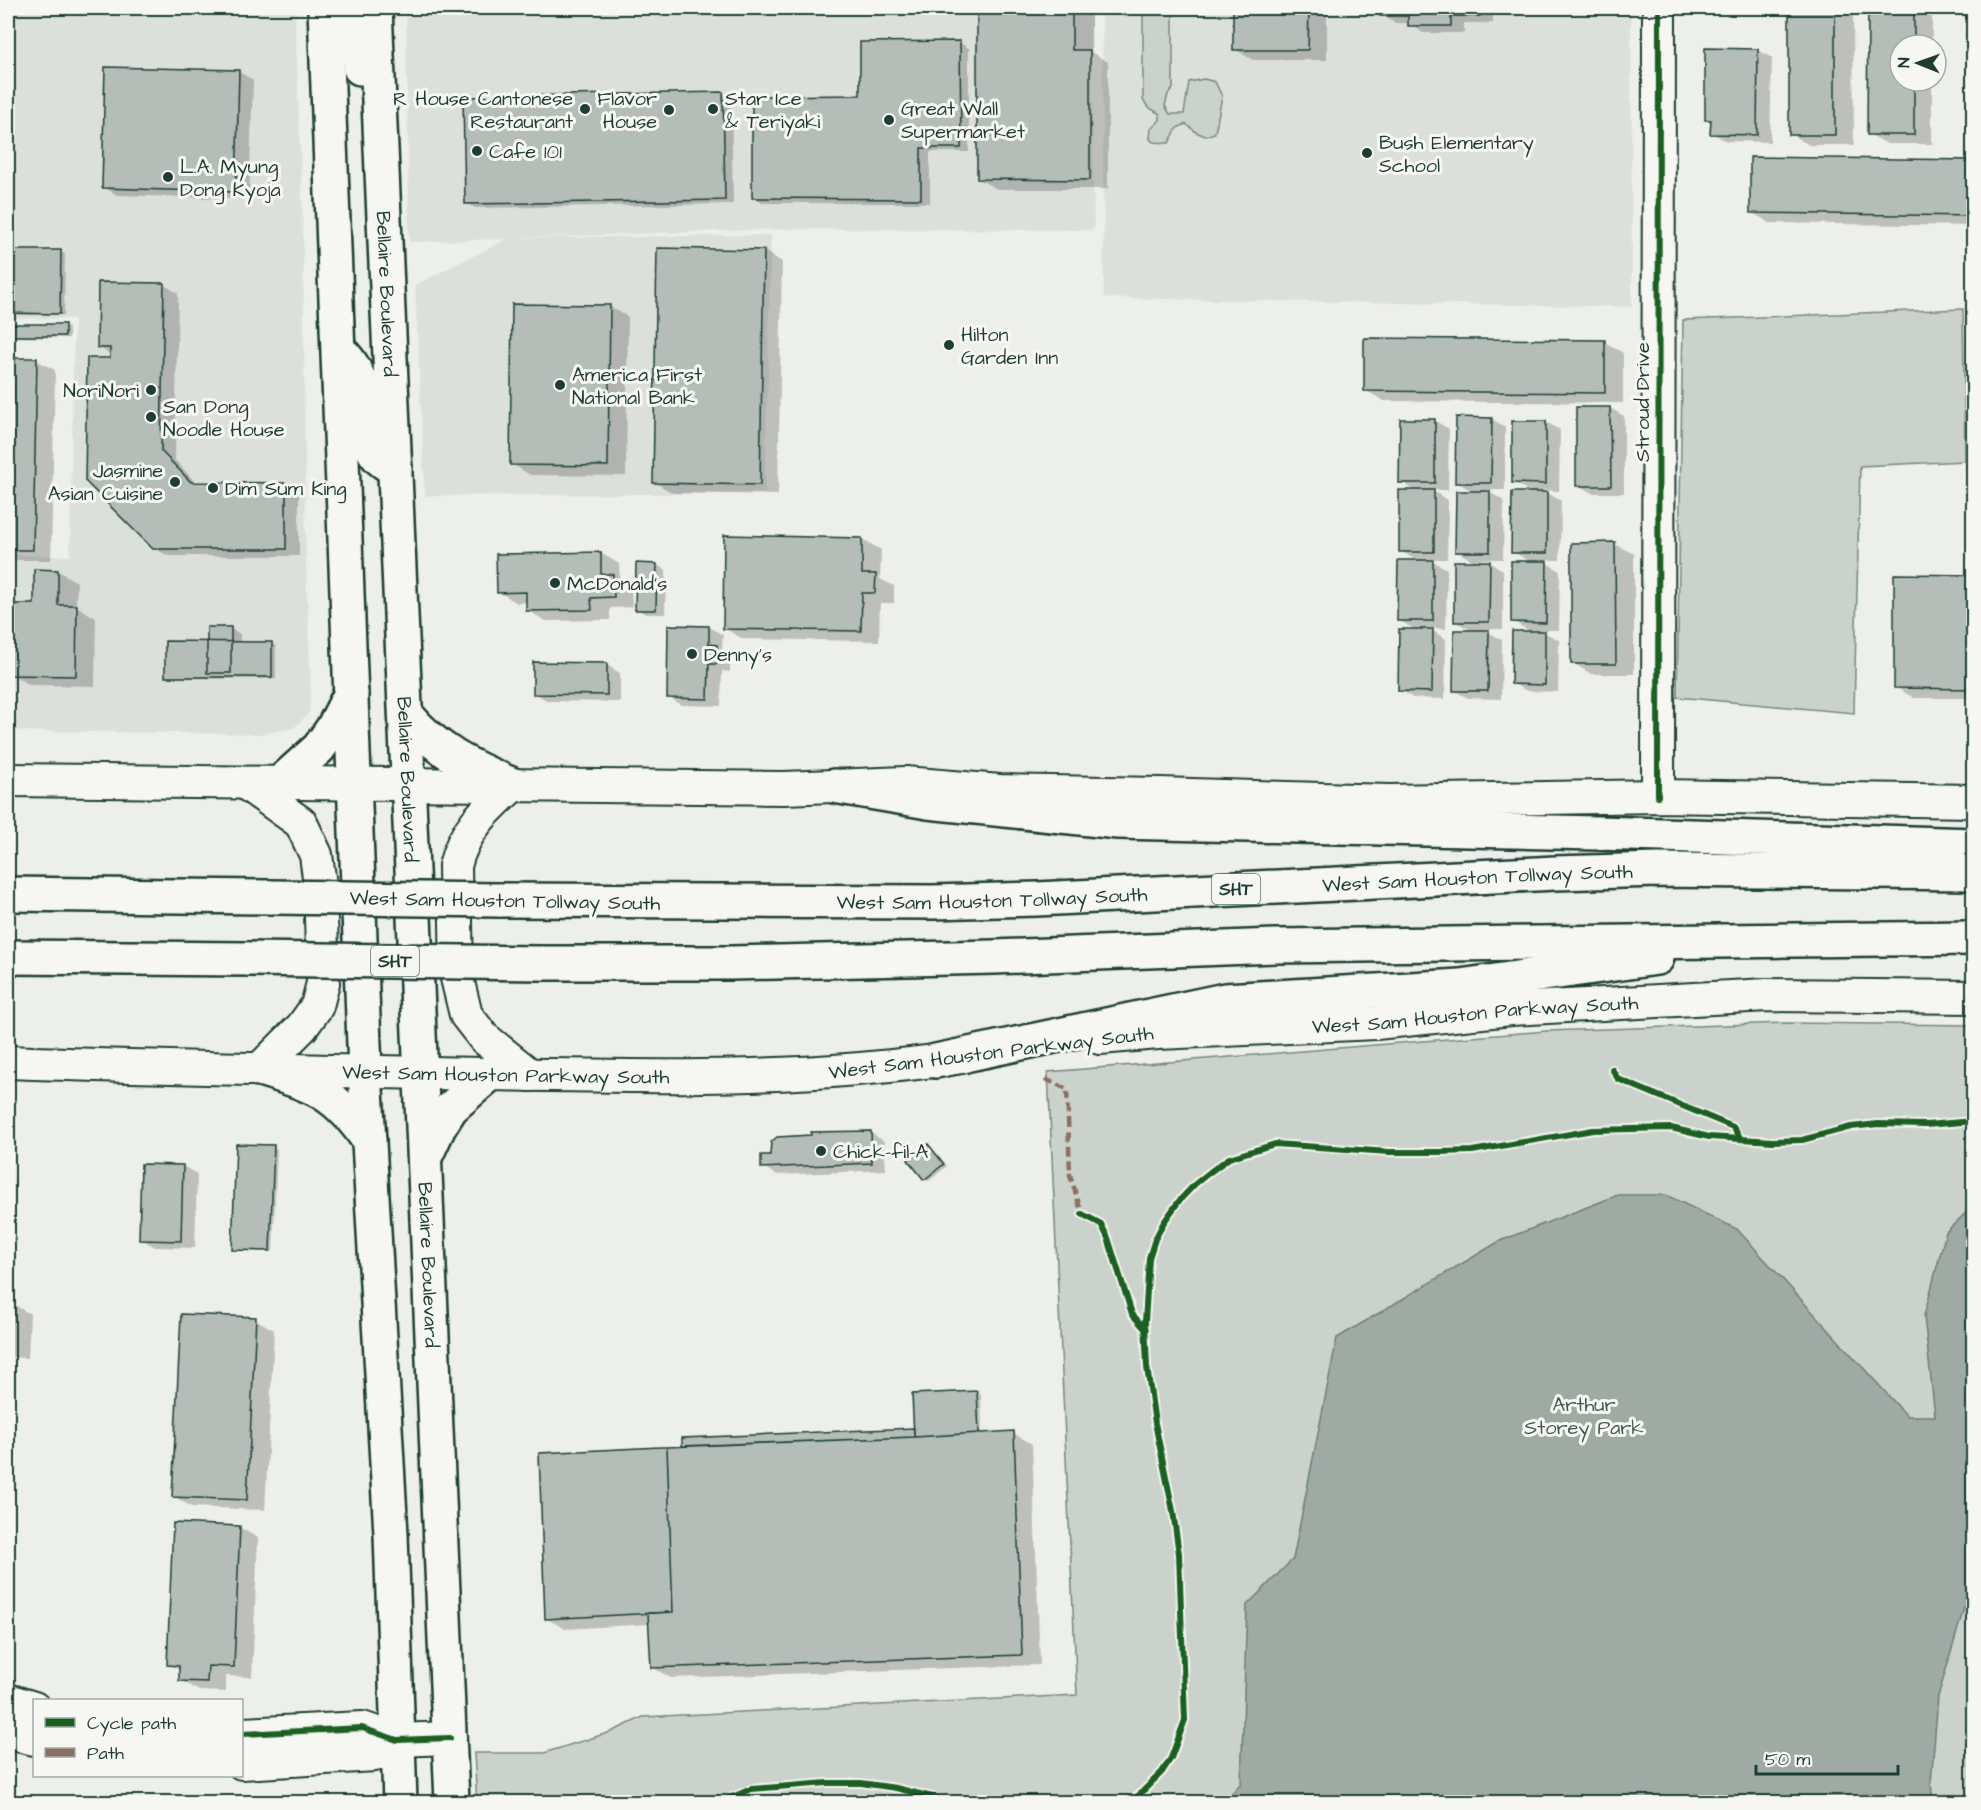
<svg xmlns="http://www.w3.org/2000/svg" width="1981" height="1810" viewBox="0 0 1981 1810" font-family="'Architects Daughter',sans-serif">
<rect width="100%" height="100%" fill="#edefea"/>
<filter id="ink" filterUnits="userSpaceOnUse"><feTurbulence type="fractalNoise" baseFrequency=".0167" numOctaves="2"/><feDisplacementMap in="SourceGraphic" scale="12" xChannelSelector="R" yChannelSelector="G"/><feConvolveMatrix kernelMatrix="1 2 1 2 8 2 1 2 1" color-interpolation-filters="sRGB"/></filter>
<g filter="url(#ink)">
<path fill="#dce0db" d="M8 8H295L303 228 306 560 311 693 309 713 294 728 262 734 8 731V555L70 556 74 319 8 318Z
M406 8H1091L1094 230 787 229 515 238 771 235 765 493 425 496 415 285 507 239 409 242Z
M1102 8H1631L1632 307 1104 298Z"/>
<path fill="#cbd2cc" stroke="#758880" stroke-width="1.5" d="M1143 8H1173V89L1168 94 1165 106 1170 114H1184L1189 82 1204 79 1215 82 1222 96 1215 133 1205 136 1196 132 1186 124 1177 128 1169 143 1153 142 1150 139 1151 129 1160 120V114L1148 107 1143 100Z
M1963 309 1965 461 1860 466 1854 713 1677 697 1683 320Z
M1786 1023 1973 1025V1802H477L474 1753H544L611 1732 643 1717 1077 1695 1048 1072 1546 1031Z"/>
<path fill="#9faaa4" stroke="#6c7e77" stroke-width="1.5" d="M1618 1195H1666L1737 1229 1907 1416H1935L1924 1316 1946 1232 1973 1206V1577L1938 1697 1931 1783 1933 1802H1224L1241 1783 1247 1605 1293 1559 1337 1338 1500 1241Z"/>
<path fill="#0003" d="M978 8H1091V52L1108 62V189H997L978 179Z
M1234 8H1327V60H1253L1234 49Z
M1381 8H1493V23H1464V33H1423L1410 23H1395L1381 15Z
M1790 8 1853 9 1854 145H1809L1790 134Z
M1869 8H1929L1932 9V45H1900V81H1932V144H1887L1869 134Z
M960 43 969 48V152H930V203H762L754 198 861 96Z
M1758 50 1772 58 1770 142 1726 141 1712 133V123L1706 119Z
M107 68 239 72 253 80 249 199 117 195 103 187Z
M723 93 731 99 733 204 475 208 466 203Z
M1974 161V226L1770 223 1751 212Z
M8 251 61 252 65 254 64 315H8Z
M764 251 782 262 778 495 673 493 654 482Z
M164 285 178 293 175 460 197 484H286L299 492V556H168L154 548 111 355 98 347Z
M609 306 628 317 626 476 530 475 512 464Z
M8 325 65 326 69 328V338L8 337Z
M1605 342 1623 353V403L1384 401 1365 390Z
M8 359 36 360 55 370 51 560H8Z
M1610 408 1624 416V493H1592L1578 485Z
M1492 419 1505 427V490H1486L1504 501 1503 559H1481V562H1489L1503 570V629H1483L1502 640 1501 699 1468 698 1455 691 1474 632 1455 621 1475 562 1456 551 1475 493 1457 482Z
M1435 421 1449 429 1448 490H1431L1448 500 1447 559H1429L1447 569 1446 629 1428 628 1446 639 1445 699 1413 698 1400 690 1417 631 1399 620 1418 561 1400 551 1418 492 1401 482Z
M1546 422 1560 430 1559 491 1542 490 1561 501 1560 560H1542L1560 571 1559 630H1540L1559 640 1558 692 1527 691 1513 684 1531 632 1512 621 1531 562 1513 552 1532 493 1513 482Z
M726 537 862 539 881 550 880 579 894 586V603H880L879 641 743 639 724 628Z
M1615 544 1634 554V674H1591L1573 663Z
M601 553 619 564 620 579 631 586 632 607 610 608V620L546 621 527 610V602L517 603 499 592Z
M657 565 666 570 665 614H646L637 609Z
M36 571H58L77 582 76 606 96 618 95 686 30 685 11 674 35 606Z
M1974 576V698H1914L1895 687Z
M709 627 723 635 722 649 730 654V672L722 671 721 706 682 705 668 697Z
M231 629 240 634V644H272L276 646V679L170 678 166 676 208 643Z
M607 665 620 673V702L548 701 534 693Z
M871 1133 884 1141 886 1170 777 1175 763 1167 772 1156Z
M928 1146 947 1166 929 1181 925 1179Z
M273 1147 277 1149 273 1252 238 1251 234 1249Z
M183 1166 197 1174 195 1248 155 1247 141 1239Z
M8 1234 14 1238 13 1267H8Z
M8 1301 30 1314 28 1358 8 1357Z
M255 1319 274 1330 265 1510 192 1507 173 1496Z
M977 1392 981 1395 982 1435 1013 1433 1032 1444 1040 1665 671 1678 652 1667 650 1624 565 1629 546 1618 689 1448 684 1445 915 1429 914 1395Z
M239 1527 258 1538 252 1677 226 1676V1692L199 1691 180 1680 181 1671 169 1664Z"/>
<path fill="#b4bdb8" stroke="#1f3d34" stroke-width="1.5" d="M977 8H1072V50H1090V180L977 179Z
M1233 8H1309L1308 50H1233Z
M1380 8H1480V16H1451V26H1408V16H1380Z
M1789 8H1835V135H1789Z
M1868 8H1914V45H1900V81H1914V135H1867Z
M960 41 961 148H921V199L752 198V96L860 95V42Z
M1705 48 1758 49 1757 135 1710 134 1711 120H1705Z
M105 67 239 70 236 192 102 188Z
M723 92 725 200 465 204 463 97Z
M1750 157 1974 160V216L1750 213Z
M657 248 764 250 760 485 653 483Z
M8 250H61L60 314 8 313Z
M98 282 164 283 161 451 191 482 286 483V549H153L85 481 87 358H110V348H97Z
M512 304 610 305 608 466 510 465Z
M8 324H65V336H8Z
M1364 338 1605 340V393L1364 391Z
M8 358H37L33 550H8Z
M1576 407H1610L1611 486H1576Z
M1456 417 1492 418 1491 483H1455Z
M1400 419H1435V483H1399Z
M1512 421H1546V484L1512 483Z
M1399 490H1434V552H1399Z
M1456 491H1490V552H1455Z
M1512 492H1547V553H1511Z
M724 535 862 538V574H876L875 593H862L861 631 723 629Z
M1615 542 1616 664H1571V543Z
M601 552V574H613L614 597 591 598 592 610 526 611V592L497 593 496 554Z
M1398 560H1433V621H1397Z
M1454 561H1490L1489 622H1454Z
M1511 561H1547L1546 623 1511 622Z
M636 563 657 564 656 610H635Z
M34 569 58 570V605H77L76 676 9 675 10 604H34Z
M1894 574 1974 575V689L1894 688Z
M668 625 709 626V644L717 645V664H709L708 699 667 698Z
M207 627H231V673H207Z
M1399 629H1433L1432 692 1398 691Z
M1454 630H1489L1488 691H1453Z
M1512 631H1545V685L1511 684Z
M165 641 272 642V677H165Z
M533 662 607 663V695L533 694Z
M871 1131 872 1163 761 1168V1155H770L771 1142 777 1137 811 1135V1132Z
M236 1144 274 1145 270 1251 232 1250Z
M928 1144 944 1164 924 1180 908 1160Z
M141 1164 183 1165 181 1241 139 1240Z
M181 1314 256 1317 247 1500 172 1497Z
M977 1391 979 1433 914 1437 912 1394Z
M914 1428V1437L682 1446V1438Z
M1014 1431 1022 1655 651 1668 648 1613 673 1612 667 1447 914 1437Z
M660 1447H667L673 1612 545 1619 539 1453Z
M173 1523 240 1526 234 1667 208 1666 207 1682 179 1681V1666L167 1665Z"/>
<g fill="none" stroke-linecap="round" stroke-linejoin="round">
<g stroke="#1f3d34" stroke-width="36">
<g id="secondary">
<path d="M8 780 784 788 905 783 1000 791 1160 794 1389 801 1658 796 1974 801"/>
<path d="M245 783 301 823 316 855 320 885 323 983 317 1006 302 1027 260 1069"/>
<path d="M513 785C486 810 464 829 455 866L457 978 466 1015 484 1038 530 1075"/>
<path d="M1658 796 1659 8"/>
<path id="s1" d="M1100 1038 1158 1033 1376 1023 1511 1009 1767 995 1974 997"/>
<path id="s2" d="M8 1062C167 1068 327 1071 487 1074 646 1077 805 1081 962 1057"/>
<path d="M8 1700 34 1708"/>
<path d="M8 1733 34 1739"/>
<path d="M242 1734 362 1728 397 1740 450 1738"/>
<path d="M242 1763 375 1755 397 1740"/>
</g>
</g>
<g stroke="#1f3d34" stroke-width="38">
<g id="primary">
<path d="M325 8 365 1071 391 1534 400 1802"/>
<path d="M340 8C358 28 359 42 360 68"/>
<path id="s3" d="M375 8 452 1802"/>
<path d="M344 355C356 368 362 384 365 401 369 428 363 456 395 468"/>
<path d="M406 714C437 752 469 766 513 785"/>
<path d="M280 783 319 748 333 728 351 693"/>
<path d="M260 1069C315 1086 336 1092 369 1141"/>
<path d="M426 1155 439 1127 451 1108 490 1074"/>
</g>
</g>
<g stroke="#1f3d34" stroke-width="38">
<g id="highway">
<path d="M834 786 928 802 1118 822 1598 833 1974 845"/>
<path d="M8 894 272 897"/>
<path id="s4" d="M498 900 933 902 1037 899 1555 873 1658 870 1974 873"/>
<path d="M8 957 249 959"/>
<path d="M541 963H731L994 957 1275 946 1974 938"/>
<path d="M936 1061 1225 1000 1460 986 1657 958"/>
</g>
</g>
<use href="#secondary" stroke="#f6f6f2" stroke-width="32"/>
<use href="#primary" stroke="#f6f6f2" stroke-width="33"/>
<use href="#highway" stroke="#f6f6f2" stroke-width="33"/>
<g stroke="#1f3d34" stroke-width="38" stroke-linecap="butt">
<path id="highway-bridge" d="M272 897 498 900
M249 959 541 963"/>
</g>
<use href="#highway-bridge" stroke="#f6f6f2" stroke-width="33"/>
<path stroke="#8d6e63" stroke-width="4.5" stroke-dasharray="9 4.5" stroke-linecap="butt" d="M1045 1079 1067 1089 1070 1175 1082 1214"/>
<g stroke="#f6f6f2" stroke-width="10">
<path id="cycleway" d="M1658 796 1659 8
M1612 1069 1618 1079 1733 1127 1741 1139
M1082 1214 1101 1224 1108 1238 1132 1314 1146 1330
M242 1734 362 1728 397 1740 450 1738
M721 1802 751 1789 827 1783H861L896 1788 952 1802
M1126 1802 1137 1797 1162 1772 1171 1758 1185 1720 1179 1554 1173 1511 1155 1423 1147 1367 1145 1322 1149 1258 1155 1239 1164 1222 1179 1201 1195 1184 1210 1172 1229 1158 1275 1144 1389 1152H1440L1472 1151 1593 1130 1671 1128 1709 1137 1773 1141 1802 1140 1851 1127 1878 1124 1926 1125 1974 1121"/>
</g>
<use href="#cycleway" stroke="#1b5e20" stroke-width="6"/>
</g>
</g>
<g fill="#1f3d34" stroke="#f6f6f2" stroke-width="2">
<circle cx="585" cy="109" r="6"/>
<circle cx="713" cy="109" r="6"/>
<circle cx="669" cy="110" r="6"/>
<circle cx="889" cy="120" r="6"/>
<circle cx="477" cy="151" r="6"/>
<circle cx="1367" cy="153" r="6"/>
<circle cx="168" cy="177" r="6"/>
<circle cx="949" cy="345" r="6"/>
<circle cx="560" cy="385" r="6"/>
<circle cx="151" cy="390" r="6"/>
<circle cx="151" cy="417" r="6"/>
<circle cx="175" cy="482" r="6"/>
<circle cx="213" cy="488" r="6"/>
<circle cx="555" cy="583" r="6"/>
<circle cx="692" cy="654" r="6"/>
<circle cx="821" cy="1151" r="6"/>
</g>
<g text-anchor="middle" stroke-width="6" stroke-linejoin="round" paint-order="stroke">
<g fill="#f6f6f2" stroke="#60746d" stroke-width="1.5">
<rect x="1212" y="874" width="48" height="30" rx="4.5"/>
<rect x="371" y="946" width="48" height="30" rx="4.5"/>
</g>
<g font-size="18" font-weight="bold" fill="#1f3d34">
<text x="1236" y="895">SHT</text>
<text x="395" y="967">SHT</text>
</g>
<g font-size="20" fill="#1f3d34" stroke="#f6f6f2" text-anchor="start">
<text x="573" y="105" text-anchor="end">R House Cantonese<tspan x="573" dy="23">Restaurant</tspan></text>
<text x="657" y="105" text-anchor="end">Flavor<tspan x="657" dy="23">House</tspan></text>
<text x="725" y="105">Star Ice<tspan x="725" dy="23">&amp; Teriyaki</tspan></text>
<text x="901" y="115">Great Wall<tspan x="901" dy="23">Supermarket</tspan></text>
<text x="1379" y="149">Bush Elementary<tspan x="1379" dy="23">School</tspan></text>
<text x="489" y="158">Cafe 101</text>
<text x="180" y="173">L.A. Myung<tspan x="180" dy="23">Dong Kyoja</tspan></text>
<text x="961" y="341">Hilton<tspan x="961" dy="23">Garden Inn</tspan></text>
<text x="572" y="381">America First<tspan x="572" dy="23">National Bank</tspan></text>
<text x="139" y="397" text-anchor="end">NoriNori</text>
<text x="163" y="413">San Dong<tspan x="163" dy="23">Noodle House</tspan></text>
<text x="163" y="477" text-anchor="end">Jasmine<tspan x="163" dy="23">Asian Cuisine</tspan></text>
<text x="225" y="495">Dim Sum King</text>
<text x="567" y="590">McDonald's</text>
<text x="704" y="661">Denny's</text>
<text x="833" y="1158">Chick-fil-A</text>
</g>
<g font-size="20" fill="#1f3d34" stroke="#f6f6f2">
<text dy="7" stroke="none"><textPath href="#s3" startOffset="286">Bellaire Boulevard</textPath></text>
<text transform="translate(1642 402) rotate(-90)" y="7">Stroud Drive</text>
<text dy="7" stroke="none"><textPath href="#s3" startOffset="772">Bellaire Boulevard</textPath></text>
<text dy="7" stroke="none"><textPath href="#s4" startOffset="980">West Sam Houston Tollway South</textPath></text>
<text dy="7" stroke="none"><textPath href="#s4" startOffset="494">West Sam Houston Tollway South</textPath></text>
<text transform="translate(505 900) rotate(1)" y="7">West Sam Houston Tollway South</text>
<text dy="7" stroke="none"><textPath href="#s1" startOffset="376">West Sam Houston Parkway South</textPath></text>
<text transform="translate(991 1052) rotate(-7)" y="7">West Sam Houston Parkway South</text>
<text dy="7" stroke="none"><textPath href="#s2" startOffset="498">West Sam Houston Parkway South</textPath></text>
<text dy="7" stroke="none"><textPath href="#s3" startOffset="1258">Bellaire Boulevard</textPath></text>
</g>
<g font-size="20" fill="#415b52" stroke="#f6f6f2">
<text x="1584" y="1411">Arthur<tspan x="1584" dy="23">Storey Park</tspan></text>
</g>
</g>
<rect width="1981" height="1810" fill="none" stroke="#f6f6f2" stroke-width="30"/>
<rect x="15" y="15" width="1951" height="1780" fill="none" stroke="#1f3d34" stroke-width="2" filter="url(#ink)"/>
<rect x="33" y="1699" width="210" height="78" fill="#f6f6f2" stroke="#a0aca6" stroke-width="1.5"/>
<rect x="45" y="1718" width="30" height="9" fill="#1b5e20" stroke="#a0aca6" stroke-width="1.5"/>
<text x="87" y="1729" font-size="18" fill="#1f3d34">Cycle path</text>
<rect x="45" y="1748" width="30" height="9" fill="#8d6e63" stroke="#a0aca6" stroke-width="1.5"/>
<text x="87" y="1759" font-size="18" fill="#1f3d34">Path</text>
<g transform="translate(1918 63) rotate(271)"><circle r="28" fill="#f6f6f2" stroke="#a0aca6" stroke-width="1.5"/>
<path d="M0-4.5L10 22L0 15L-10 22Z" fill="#1f3d34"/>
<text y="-9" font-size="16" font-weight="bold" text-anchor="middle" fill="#1f3d34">N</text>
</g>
<path d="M1756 1765v9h142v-9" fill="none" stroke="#1f3d34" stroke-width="3"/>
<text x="1765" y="1765" font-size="18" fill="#1f3d34" stroke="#f6f6f2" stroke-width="4.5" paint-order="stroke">50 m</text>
</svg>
